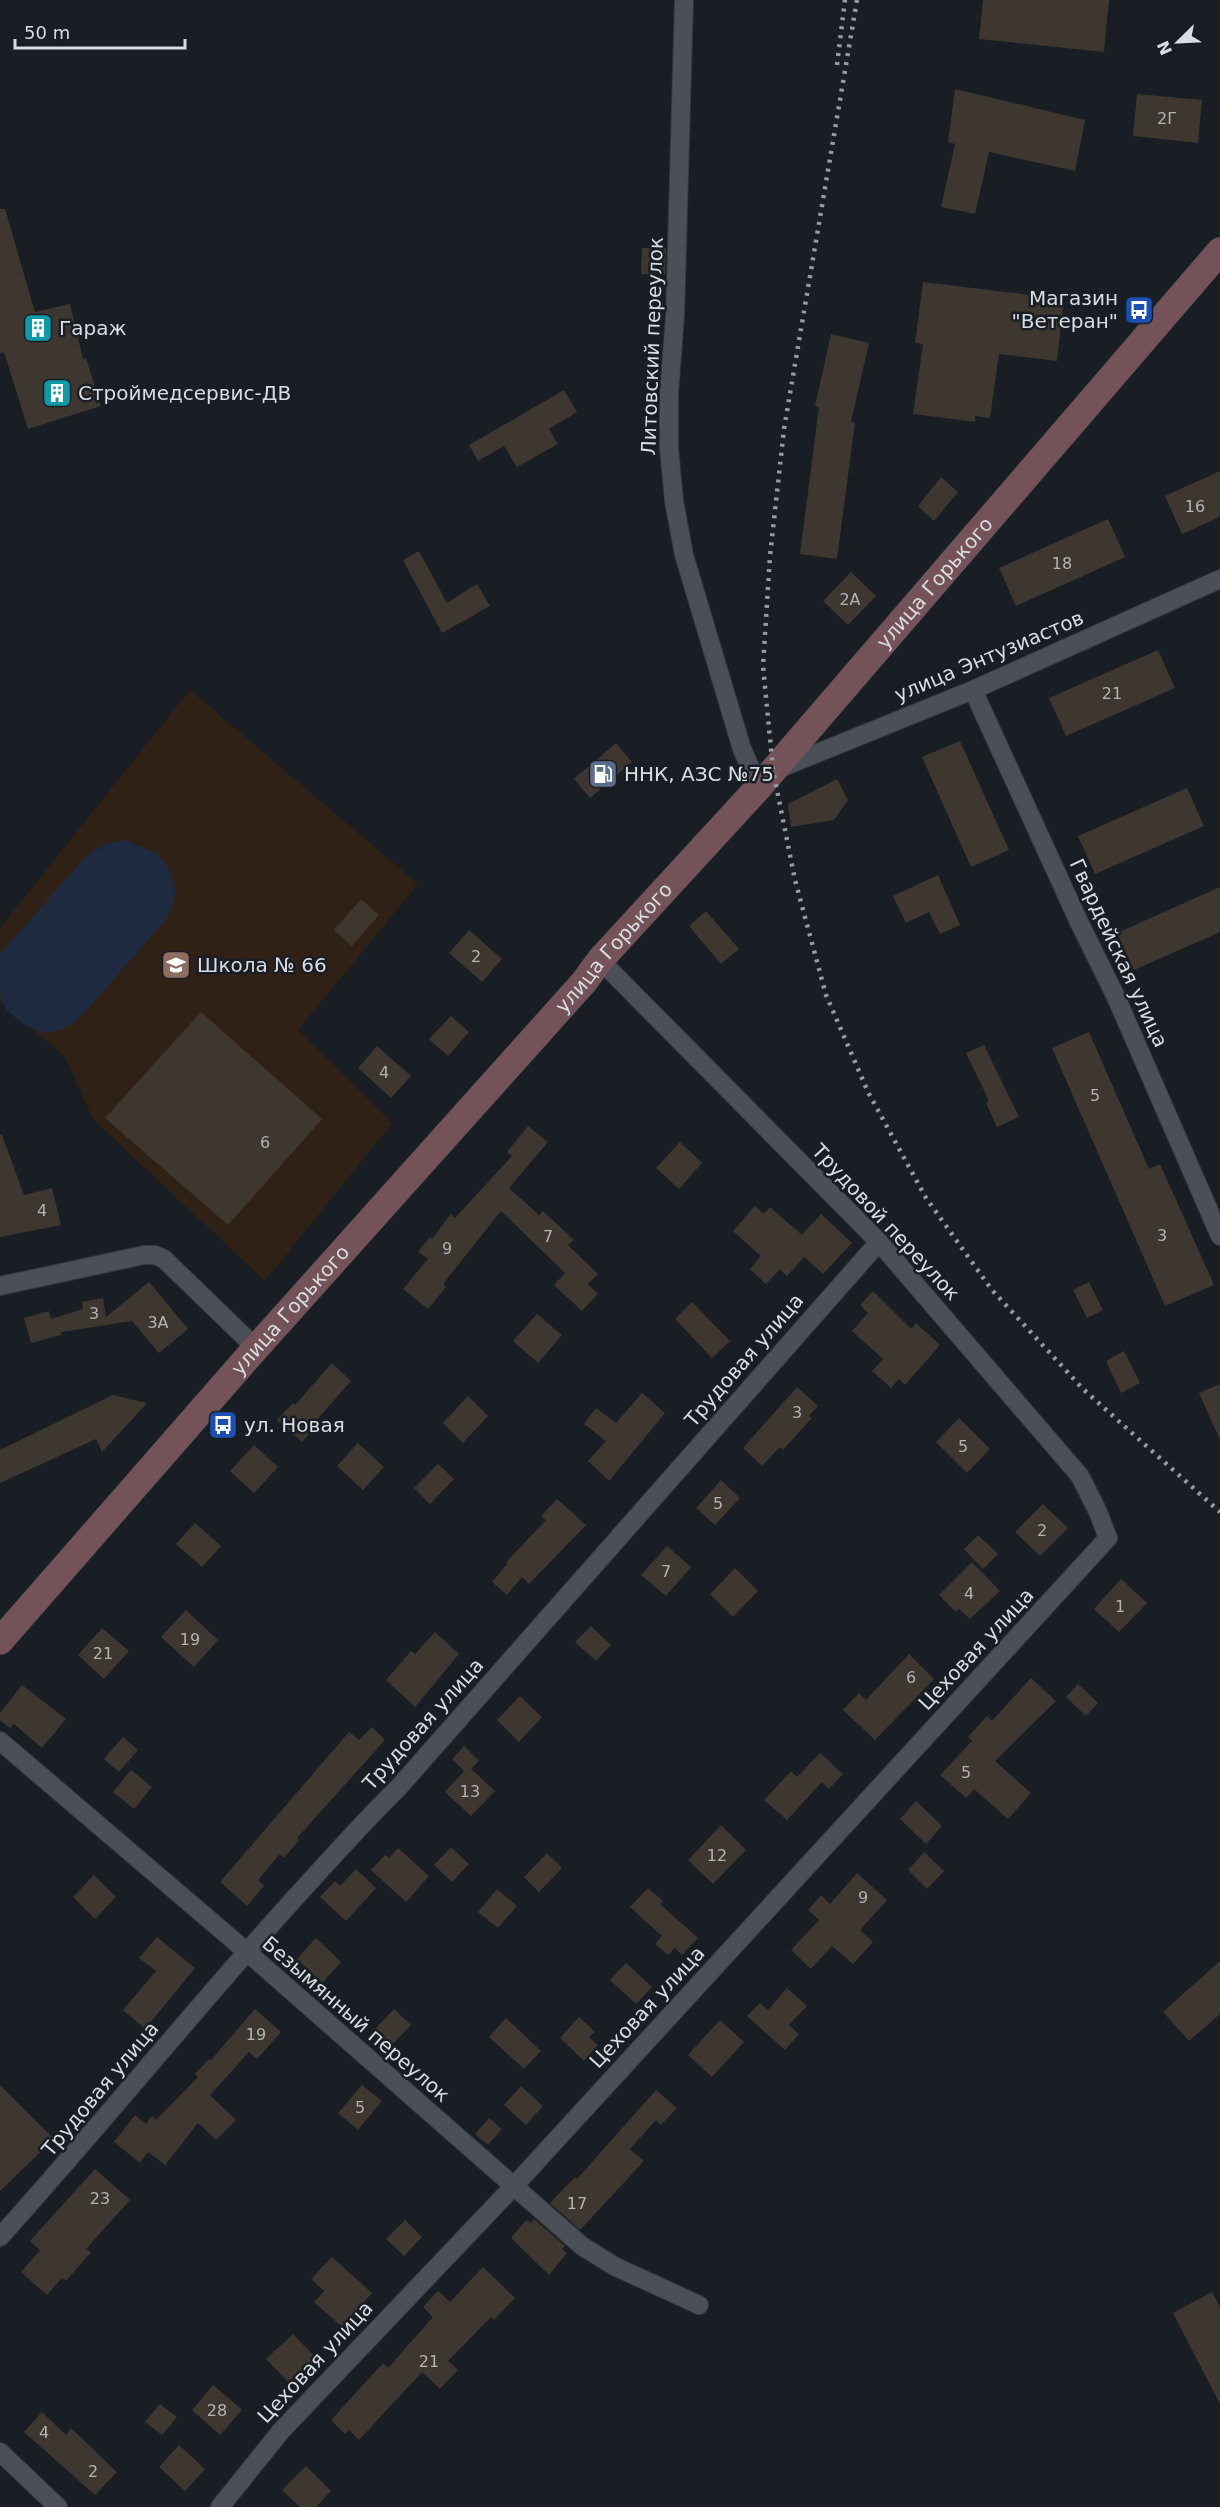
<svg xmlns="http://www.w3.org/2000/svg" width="1220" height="2507" viewBox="0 0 1220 2507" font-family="'DejaVu Sans',sans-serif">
<rect width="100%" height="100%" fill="#191e25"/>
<path fill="#302116" d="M190 690 418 884 298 1030 392 1123 265 1281 93 1119 65 1057 0 1001V928Z"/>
<path fill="#1d2a40" d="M124 840 157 853 170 871 176 889 173 905 165 921 76 1022C67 1027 56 1034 45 1033 32 1032 6 1013 1 1001 0 992 0 965 0 954L89 853 106 844Z"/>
<path fill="#3d372f" d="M983 0H1109L1104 52 979 39Z
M955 89 1085 120 1075 171 989 152 975 214 941 207 955 144 948 142Z
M1137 94 1202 100 1198 143 1133 136Z
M0 209H5L35 312 70 304 83 359 86 358 101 406 28 429 4 352 0 353Z
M642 248H666L665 274H641Z
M923 282 1064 299 1057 361 999 354 990 418 975 416V422L913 414 923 344 915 343Z
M831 334 869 343 851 422H855L837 559 800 554 819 407 815 406Z
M564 390 577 412 549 429 558 444 517 467 504 446 478 461 469 445Z
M1220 471V517L1182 534 1165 496Z
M941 477 958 492 934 521 918 506Z
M1108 519 1125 557 1016 606 999 568Z
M419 551 447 603 477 584 490 606 442 633 403 560Z
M851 572 876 596 848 625 823 601Z
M1158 650 1175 688 1066 736 1049 698Z
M960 741 1009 850 971 867 922 757Z
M616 743 632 762 590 798 574 779Z
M837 779 848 800 834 820 791 827 788 804Z
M1187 788 1204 826 1095 874 1078 836Z
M938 875 960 925 940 934 929 912 906 923 893 896Z
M1220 887V932L1134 970 1117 933Z
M361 899 379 915 352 946 334 930Z
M706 911 739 949 721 964 689 926Z
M469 930 502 959 482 982 449 953Z
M201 1012 322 1119 228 1225 105 1118Z
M451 1016 469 1032 448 1056 429 1039Z
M1089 1032 1149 1169 1160 1164 1214 1285 1165 1306 1052 1048Z
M984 1045 1019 1117 997 1127 986 1103 989 1101 966 1053Z
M377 1046 411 1076 391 1098 358 1068Z
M528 1126 548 1142 509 1188 539 1215 543 1211 574 1240 568 1245 598 1274 588 1284 598 1294 582 1311 554 1285 565 1273 501 1211 443 1284 446 1287 428 1309 403 1289 428 1259 418 1252 430 1237 432 1239 451 1214 455 1218 512 1156 507 1152Z
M0 1135H2L24 1195 52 1188 61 1225 0 1237Z
M680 1142 702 1163 679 1189 656 1168Z
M755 1206 764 1214 770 1207 802 1235 821 1214 852 1243 823 1274 804 1257 787 1276 780 1269 766 1284 750 1269 761 1256 733 1231Z
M149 1282 188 1329 159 1353 132 1321 61 1332V1335L31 1343 24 1318 49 1311 51 1319 83 1309 82 1302 103 1298 106 1317Z
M1089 1282 1103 1310 1087 1318 1073 1290Z
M873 1291 911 1329 916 1323 940 1345 905 1385 899 1379 891 1388 872 1371 883 1359 852 1331 868 1313 860 1305Z
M692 1302 730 1341 712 1358 675 1319Z
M537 1314 562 1335 538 1363 513 1341Z
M1124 1351 1140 1383 1121 1393 1106 1361Z
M332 1363 351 1381 314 1423 317 1425 302 1442 277 1420 293 1403 295 1405Z
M1220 1384V1440L1199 1393Z
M797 1387 818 1406 809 1416 812 1418 783 1450 780 1447 762 1466 743 1448Z
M642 1393 665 1413 609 1481 588 1461 606 1441 584 1424 596 1408 616 1423Z
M113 1395 147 1403 102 1452 96 1439 0 1483V1450Z
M468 1396 488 1416 463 1443 443 1423Z
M959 1418 990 1449 967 1473 936 1442Z
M358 1443 384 1467 363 1490 337 1466Z
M254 1445 278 1467 254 1493 230 1471Z
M438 1464 454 1479 430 1504 414 1488Z
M721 1480 740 1498 715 1525 696 1508Z
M557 1499 586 1525 529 1584 522 1577 507 1595 492 1582 507 1564 506 1562 546 1520 541 1516Z
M1043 1504 1068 1528 1040 1556 1015 1532Z
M195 1523 221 1546 202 1567 176 1544Z
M978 1535 998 1554 983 1569 964 1549Z
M667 1546 691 1567 666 1596 641 1575Z
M972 1562 1000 1591 970 1619 959 1609 956 1612 939 1595Z
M735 1568 758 1591 733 1617 710 1594Z
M1121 1579 1147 1603 1119 1632 1094 1609Z
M186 1610 218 1640 194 1667 161 1637Z
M591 1626 611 1645 596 1661 575 1642Z
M102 1628 129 1651 104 1679 78 1655Z
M435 1632 459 1654 415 1707 386 1680 411 1651 415 1654Z
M909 1654 934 1679 875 1740 843 1710 859 1693 866 1700Z
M1031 1678 1056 1701 995 1761 1031 1793 1008 1819 974 1789 966 1798 940 1775 972 1741 968 1737 987 1716 992 1721Z
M1078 1684 1098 1703 1086 1716 1066 1697Z
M22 1685 66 1719 42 1748 14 1724 10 1728 0 1720V1713Z
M520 1696 542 1717 519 1742 497 1720Z
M372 1727 385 1740 297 1838 299 1840 284 1858 280 1854 258 1880 264 1886 247 1906 220 1882 349 1732 359 1740Z
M123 1737 138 1750 119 1772 104 1759Z
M464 1746 479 1761 471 1769 495 1791 471 1816 445 1792 464 1771 452 1759Z
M820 1753 843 1774 829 1789 822 1782 787 1820 764 1800 791 1771 797 1777Z
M131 1770 152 1787 134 1809 113 1792Z
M916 1801 942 1826 926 1844 900 1819Z
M721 1825 746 1850 713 1884 688 1860Z
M451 1847 469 1864 452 1882 434 1865Z
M398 1848 429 1876 406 1902 371 1870 385 1855 389 1858Z
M924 1852 944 1871 927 1889 908 1870Z
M547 1853 562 1868 539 1892 524 1877Z
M356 1869 376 1888 346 1921 320 1897 335 1881 340 1886Z
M857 1873 887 1900 860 1930 873 1942 853 1964 832 1946 811 1969 791 1950 819 1920 808 1910 821 1895 830 1904Z
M94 1875 116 1897 95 1919 73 1897Z
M648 1888 663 1901 660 1904 698 1938 682 1955 675 1948 668 1955 655 1944 662 1936 630 1907Z
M497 1889 517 1906 498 1928 478 1912Z
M157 1937 195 1968 145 2029 123 2010 156 1971 139 1958Z
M316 1938 341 1962 322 1983 297 1959Z
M1220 1961V2014L1189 2041 1163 2012Z
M626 1963 652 1987 636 2004 610 1980Z
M787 1988 807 2006 789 2025 799 2034 785 2050 747 2016 760 2003 768 2010Z
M255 2009 281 2032 257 2059 249 2052 210 2095 236 2120 216 2140 198 2123 165 2165 148 2152 140 2163 114 2142 135 2115 146 2124 152 2116 156 2120 198 2077 195 2074 209 2059 211 2060Z
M394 2009 411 2025 391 2046 374 2030Z
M579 2017 595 2032 589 2037 598 2045 584 2061 560 2038Z
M506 2018 541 2051 524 2069 489 2037Z
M720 2020 744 2042 712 2077 688 2055Z
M0 2085 54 2139 0 2191Z
M362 2085 382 2101 358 2130 338 2113Z
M521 2086 543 2106 526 2125 504 2105Z
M656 2090 677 2108 661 2125 656 2120 630 2149 644 2161 580 2230 550 2203 575 2177 577 2179Z
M489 2118 502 2129 488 2145 475 2134Z
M95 2169 130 2200 86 2249 91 2252 66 2281 62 2278 47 2295 21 2272 40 2250 30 2241Z
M534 2219 565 2246 562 2249 567 2253 549 2275 511 2238 526 2220 531 2223Z
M405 2220 422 2237 404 2256 386 2239Z
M332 2257 372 2293 342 2327 314 2302 324 2291 311 2279Z
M483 2267 515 2298 494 2320 491 2317 448 2361 458 2370 440 2389 422 2372 359 2440 349 2430 345 2434 331 2420 383 2363 388 2368 433 2317 423 2307 438 2291 450 2302Z
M1212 2292 1220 2307V2404L1173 2313Z
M293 2334 315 2357 289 2383 266 2359Z
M213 2385 242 2410 220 2435 192 2410Z
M160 2404 177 2417 162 2435 145 2422Z
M42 2412 66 2435 71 2428 117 2472 95 2495 24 2432Z
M179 2445 205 2469 185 2491 159 2467Z
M306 2466 331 2491 316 2507H300L282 2490Z"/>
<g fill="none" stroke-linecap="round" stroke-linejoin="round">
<g stroke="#34373d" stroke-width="20">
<path id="street" d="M684 0 675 316 669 393V448L674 501 684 555 742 749 759 787
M973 690 1079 922 1116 997 1220 1236
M778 769 973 690 1220 579
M0 1286 144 1255H155L164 1259 256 1348
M0 1741 246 1951 582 2246 614 2266 699 2305
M0 2237C100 2126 193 2011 293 1900 328 1862 362 1823 399 1787L879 1242
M0 2452 58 2507
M220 2507 281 2431 513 2187 1108 1538 1098 1512 1080 1476 879 1242 600 960"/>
</g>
<g stroke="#34373d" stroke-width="28">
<g id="secondary">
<path id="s1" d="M0 1641 256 1348 584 982 600 960 759 787 1220 251"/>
</g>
</g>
<use href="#street" stroke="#4a4f58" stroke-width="18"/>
<use href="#secondary" stroke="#735357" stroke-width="27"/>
<path stroke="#989ca2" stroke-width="4.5" stroke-dasharray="3 6" stroke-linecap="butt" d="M857 0 784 429 770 556 763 666 773 770 795 880 826 995 868 1092 926 1198 992 1290 1083 1389 1220 1512
M837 65 845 0"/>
</g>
<defs>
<g id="bus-square" transform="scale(1.5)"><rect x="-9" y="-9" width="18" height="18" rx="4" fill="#1a4fb4" stroke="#191e25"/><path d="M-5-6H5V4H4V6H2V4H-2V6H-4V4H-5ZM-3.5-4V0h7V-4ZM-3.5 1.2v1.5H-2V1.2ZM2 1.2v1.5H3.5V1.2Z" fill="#fff"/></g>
<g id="building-square" transform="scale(1.5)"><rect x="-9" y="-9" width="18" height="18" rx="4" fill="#0f9aa8" stroke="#191e25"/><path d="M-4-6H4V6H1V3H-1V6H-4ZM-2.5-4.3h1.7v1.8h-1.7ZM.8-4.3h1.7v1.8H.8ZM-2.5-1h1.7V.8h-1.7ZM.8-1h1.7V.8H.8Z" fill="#fff"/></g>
<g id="fuel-square" transform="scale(1.5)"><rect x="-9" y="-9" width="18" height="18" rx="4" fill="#5c6f8a" stroke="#191e25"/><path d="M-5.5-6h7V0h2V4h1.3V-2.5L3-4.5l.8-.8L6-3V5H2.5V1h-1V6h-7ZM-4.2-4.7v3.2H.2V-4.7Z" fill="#fff"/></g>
<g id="school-square" transform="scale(1.5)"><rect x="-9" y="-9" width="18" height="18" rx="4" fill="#8d6e63" stroke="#191e25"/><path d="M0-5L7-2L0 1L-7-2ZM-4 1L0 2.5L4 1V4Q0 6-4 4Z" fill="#fff"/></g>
</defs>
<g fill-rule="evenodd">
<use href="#bus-square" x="1139" y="310"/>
<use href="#building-square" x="38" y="328"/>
<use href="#building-square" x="57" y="393"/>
<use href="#fuel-square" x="603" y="774"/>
<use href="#school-square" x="176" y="965"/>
<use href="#bus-square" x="223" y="1425"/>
</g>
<g text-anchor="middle" stroke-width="5" stroke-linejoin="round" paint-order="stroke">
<g font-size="16" fill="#b2b3b5">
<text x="1167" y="124">2Г</text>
<text x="1195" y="512">16</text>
<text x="1062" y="569">18</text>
<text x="850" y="605">2А</text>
<text x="1112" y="699">21</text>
<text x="476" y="962">2</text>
<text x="384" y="1078">4</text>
<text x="1095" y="1101">5</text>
<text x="265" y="1148">6</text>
<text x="42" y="1216">4</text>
<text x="1162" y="1241">3</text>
<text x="548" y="1242">7</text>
<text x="447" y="1254">9</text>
<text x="94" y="1319">3</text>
<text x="158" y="1328">3А</text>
<text x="797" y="1418">3</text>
<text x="963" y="1452">5</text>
<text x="718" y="1509">5</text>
<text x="1042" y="1536">2</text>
<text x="666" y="1577">7</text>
<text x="969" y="1599">4</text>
<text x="1120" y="1612">1</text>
<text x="190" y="1645">19</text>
<text x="103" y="1659">21</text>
<text x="911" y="1683">6</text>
<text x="966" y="1778">5</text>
<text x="470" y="1797">13</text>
<text x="717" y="1861">12</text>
<text x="863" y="1903">9</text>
<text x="256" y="2040">19</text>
<text x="360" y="2113">5</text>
<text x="100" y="2204">23</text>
<text x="577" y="2209">17</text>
<text x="429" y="2367">21</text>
<text x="217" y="2416">28</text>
<text x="44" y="2438">4</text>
<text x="93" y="2477">2</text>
</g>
<g font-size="20" fill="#d9dce2" stroke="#191e25" text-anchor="start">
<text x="1118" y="305" text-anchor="end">Магазин<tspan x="1118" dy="23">"Ветеран"</tspan></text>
<text x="59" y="335">Гараж</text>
<text x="78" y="400">Строймедсервис-ДВ</text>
<text x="624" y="781">ННК, АЗС №75</text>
<text x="197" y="972">Школа № 66</text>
<text x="244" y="1432">ул. Новая</text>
</g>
<g font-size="20" fill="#d9dce2" stroke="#191e25">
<text transform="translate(652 346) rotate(-88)" y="7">Литовский переулок</text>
<text dy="7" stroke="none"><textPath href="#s1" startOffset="1412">улица Горького</textPath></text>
<text transform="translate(989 656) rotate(-23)" y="7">улица Энтузиастов</text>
<text dy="7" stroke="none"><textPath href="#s1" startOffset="926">улица Горького</textPath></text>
<text transform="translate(1119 953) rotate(65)" y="7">Гвардейская улица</text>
<text transform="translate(886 1222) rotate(47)" y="7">Трудовой переулок</text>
<text dy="7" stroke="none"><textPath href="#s1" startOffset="440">улица Горького</textPath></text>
<text transform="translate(744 1360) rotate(-49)" y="7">Трудовая улица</text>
<text transform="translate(976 1649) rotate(-47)" y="7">Цеховая улица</text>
<text transform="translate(423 1724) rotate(-48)" y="7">Трудовая улица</text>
<text transform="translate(647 2007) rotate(-47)" y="7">Цеховая улица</text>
<text transform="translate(356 2019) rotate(41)" y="7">Безымянный переулок</text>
<text transform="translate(100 2089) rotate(-50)" y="7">Трудовая улица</text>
<text transform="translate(315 2362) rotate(-47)" y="7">Цеховая улица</text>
</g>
</g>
<g transform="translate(1178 42) rotate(246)" stroke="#191e25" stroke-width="4.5" paint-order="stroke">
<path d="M0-4.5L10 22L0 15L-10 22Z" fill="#d9dce2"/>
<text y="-9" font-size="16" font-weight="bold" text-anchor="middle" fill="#d9dce2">N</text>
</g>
<path d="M15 39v9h170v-9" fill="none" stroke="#d9dce2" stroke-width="3"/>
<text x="24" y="39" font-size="18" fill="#d9dce2" stroke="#191e25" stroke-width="4.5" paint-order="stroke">50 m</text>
</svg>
